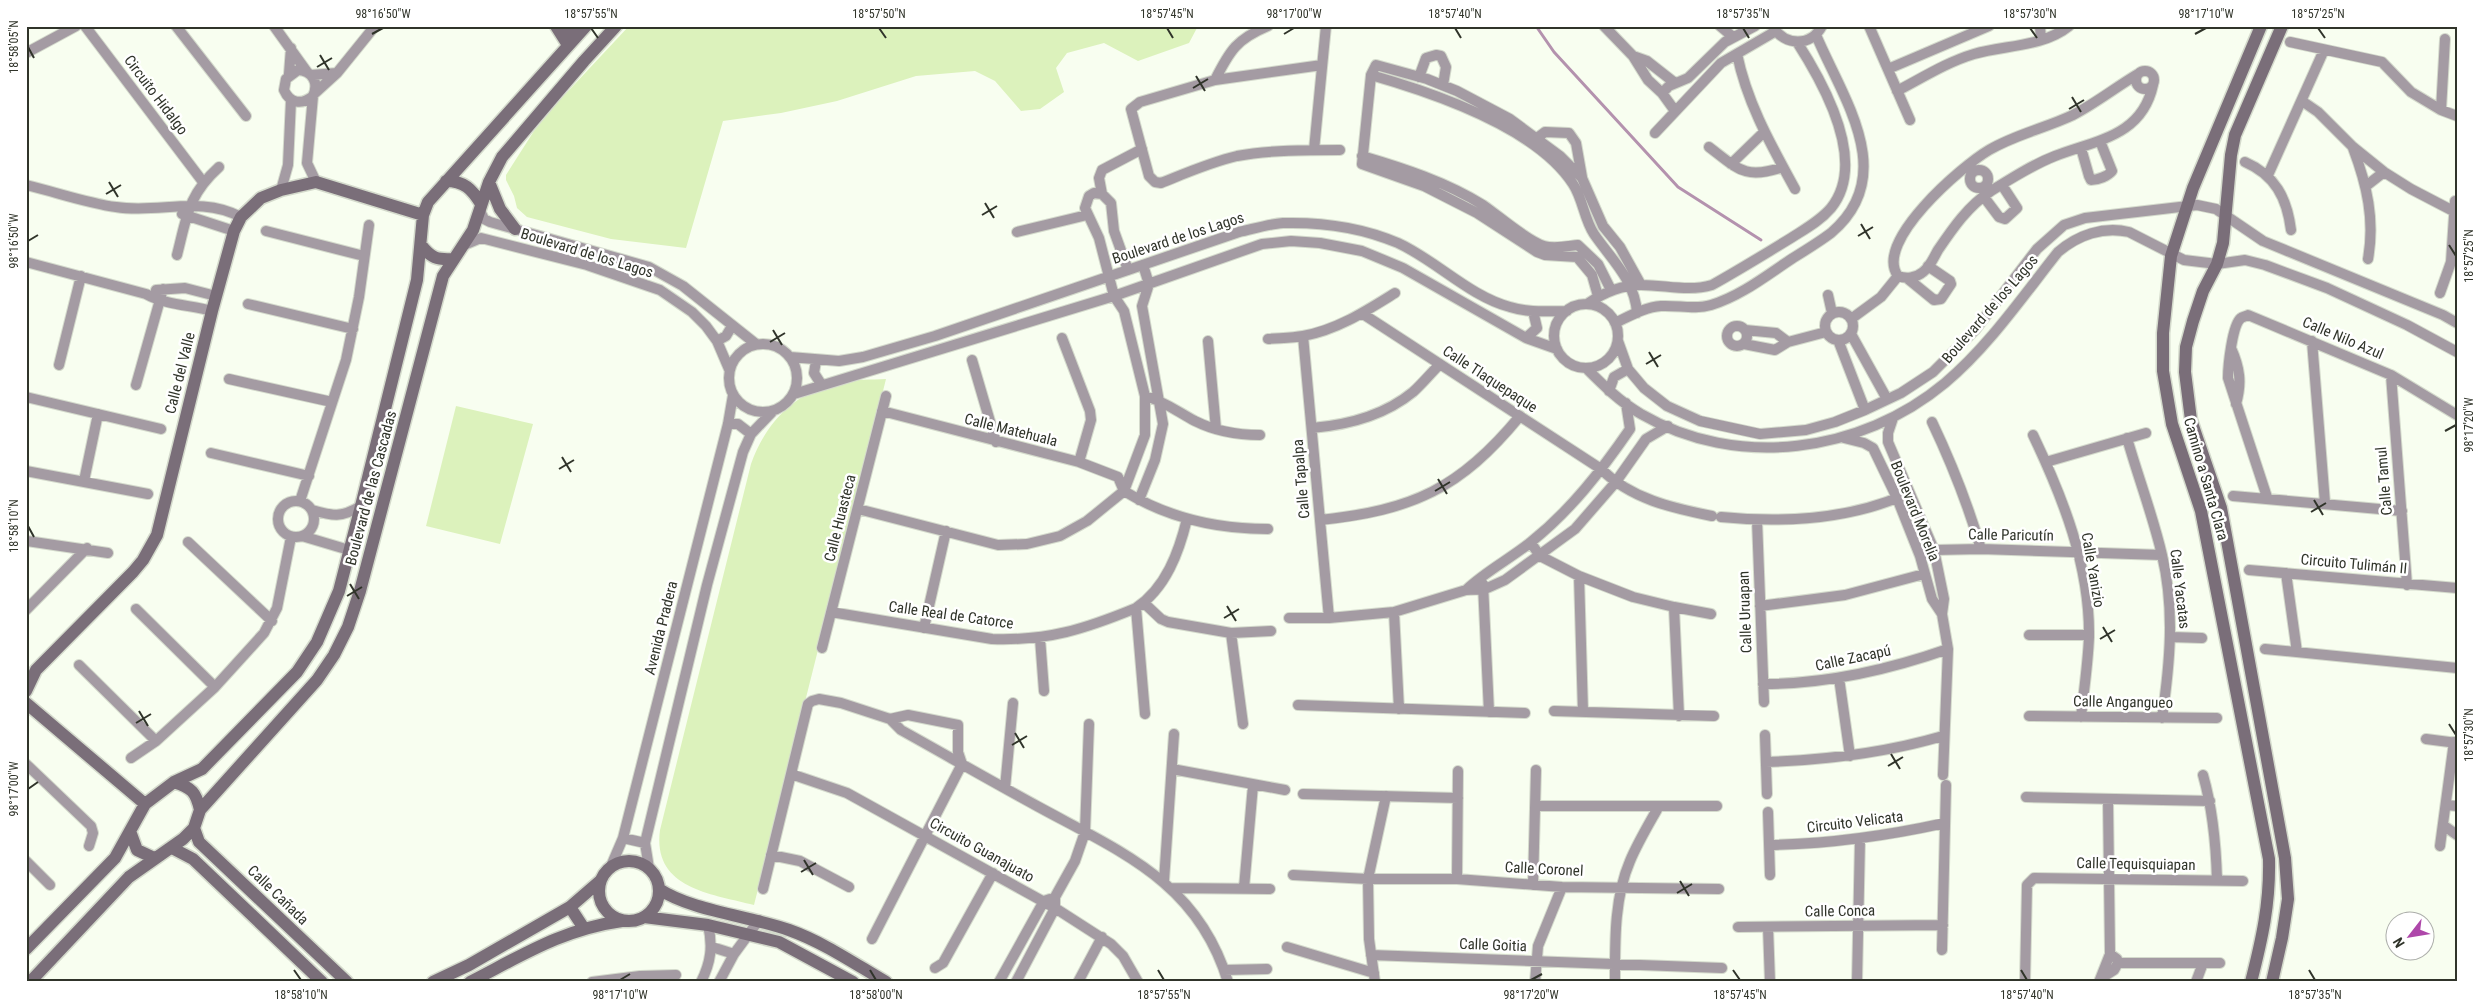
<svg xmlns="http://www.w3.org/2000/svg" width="2483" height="1008" viewBox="0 0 2483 1008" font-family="'Roboto Condensed',sans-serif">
<rect width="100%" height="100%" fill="#f8fef0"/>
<path fill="#dcf2bc" d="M629 26H1198L1189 43 1138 61 1104 43 1067 53 1056 68 1064 92 1040 109 1021 111 995 81 975 71 916 76 837 101 781 113 723 121 686 248 611 239 527 217 517 208 514 196 506 180V175L534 131 558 102Z
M886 379 754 905C712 894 652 889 660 830L751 464C766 422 795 392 840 382 855 379 871 380 886 379Z
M456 406 533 424 500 544 426 526Z"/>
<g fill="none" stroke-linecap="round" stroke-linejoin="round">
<path stroke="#b492ae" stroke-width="3" d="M1536 26 1554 52 1678 187 1761 240"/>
<g stroke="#d4dacc" stroke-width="12">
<path id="street" d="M85 26 203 182
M176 26 246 116
M274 26 307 72
M1604 26 1633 56 1648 80 1662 93 1675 111
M1720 26 1733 37
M1869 26 1910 120
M2040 26 2041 40
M1773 27C1785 46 1811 47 1822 26
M2290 42 2382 62 2411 92 2441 110 2457 116
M26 53 76 26
M1737 54C1747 103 1771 145 1795 189
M1633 56 1647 61 1675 83
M1322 65 1215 80 1140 102 1131 109 1149 176 1155 182 1161 183C1186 173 1211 162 1237 156 1269 150 1308 150 1340 150
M1888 69 1989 26
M2136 80a9 9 0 1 1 18 0a9 9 0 1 1-18 0Z
M289 74 291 48
M2138 74C2116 87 2096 103 2073 115 2046 128 2016 134 1989 150 1962 166 1873 242 1898 276 1906 279 1916 278 1923 272 1930 267 1934 257 1938 250 1953 228 1968 206 1991 191 2012 178 2032 165 2055 156 2097 140 2142 136 2153 85
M311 75 337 73
M1371 75C1434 93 1536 127 1573 184 1583 199 1584 219 1594 234 1611 259 1635 280 1637 313
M1419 77 1426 58 1436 55 1441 56 1446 67 1443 85
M1215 80C1230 50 1237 39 1268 26
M1897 91C1922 78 1947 62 1974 54 2005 45 2043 47 2069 26
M315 93 337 73 375 26
M1662 93 1669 86 1688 78 1725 42 1755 26
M313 96C302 105 290 104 284 90L286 79 298 70C313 71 319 83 313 96L307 163 316 182
M2302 101 2318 112 2353 147 2384 172 2411 189 2457 213
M2441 110 2445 39
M1655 133 1721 63 1776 31
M1533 141 1545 132 1569 133 1576 143 1582 177
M1709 147C1738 169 1745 180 1783 167
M2081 148 2089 176 2091 180C2098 180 2108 176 2112 171L2100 141
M2353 148C2367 185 2375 220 2368 259
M1314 150 1326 26
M1362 156C1403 168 1446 182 1483 205 1499 216 1527 241 1544 246 1554 249 1568 246 1578 245L1598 264 1611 290
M2245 162C2275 175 2287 198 2291 230
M1731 164 1764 132
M1970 179a9 9 0 1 1 18 0a9 9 0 1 1-18 0Z
M2268 175 2324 50
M26 185C56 192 86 203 116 207 159 214 200 195 241 217
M2366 186 2384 172
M281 190 288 165 291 100
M1102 194 1099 178 1102 170 1142 149
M1984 197 1999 217 2005 219 2017 208 2002 185
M480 211 484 219 490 222 649 267 683 286 756 344
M182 214 234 231
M266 231 364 256
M1017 232 1087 215
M462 246 481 238 587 265 660 290 692 312 706 326 717 341 729 369
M177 255C187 216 188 195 219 167
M26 262 146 294C166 305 190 305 212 311
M1907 278 1934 300 1941 299 1951 284 1950 281 1928 266
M156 290 185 288 216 296
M2440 293 2451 262 2455 201
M1828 295 1832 313
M1598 296 1592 275 1577 257 1545 255 1537 252 1477 213 1424 186 1362 164 1371 75 1376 65 1427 79 1457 91 1510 119 1560 156 1582 178 1603 226 1620 247 1641 285
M248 304 353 329
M1587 304C1603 293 1621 285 1641 285 1666 285 1688 292 1712 285 1739 270 1765 254 1791 238 1805 229 1820 221 1831 208 1868 162 1824 84 1797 42
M1554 336a32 32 0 1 1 64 0a32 32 0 1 1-64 0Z
M1825 326a14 14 0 1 1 28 0a14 14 0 1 1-28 0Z
M1363 314 1601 469C1631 499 1672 508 1712 516
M1851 319 1881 297 1898 276
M1615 323C1630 316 1645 307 1661 306 1678 305 1695 310 1711 305 1741 296 1767 275 1793 258 1806 250 1819 242 1831 233 1900 175 1842 97 1816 35
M1727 336a10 10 0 1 1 20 0a10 10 0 1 1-20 0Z
M1745 330 1776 333 1788 342
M1851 334 1887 399
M1303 336 1329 618
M1062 338 1090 411 1091 420 1079 462
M1526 338 1537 328 1533 311
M1268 339C1279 338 1292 338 1303 336 1337 330 1366 311 1395 293
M1838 340 1865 410
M717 341 726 336 732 326
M1208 341 1216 429
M1618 341 1628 369 1644 388 1667 406 1700 421 1760 434 1806 430 1835 422 1865 410 1901 393 1933 372 1975 330 2037 249 2064 225 2085 218 2197 205 2216 209 2263 241 2443 315 2457 323
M2312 341 2325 503
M729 378a34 34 0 1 1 68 0a34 34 0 1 1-68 0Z
M1744 344 1775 350 1788 342 1826 332
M2231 348C2240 368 2242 383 2236 404
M790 357 839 361 863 357 935 336 1239 232C1253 229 1269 224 1283 223 1322 222 1363 228 1398 243 1437 261 1469 296 1510 307 1529 313 1548 311 1567 311
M972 360 996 442
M816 361 814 373 821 384
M59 365 81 276
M1586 368C1603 385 1620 402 1641 414 1737 470 1861 453 1945 383 1989 346 2023 296 2058 252 2078 235 2103 226 2129 232L2184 260 2217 264 2245 260 2265 265 2327 288 2407 325 2457 352
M2391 375 2407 585
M229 379 332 402
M136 385 163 289
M1609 391 1614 377 1628 369
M794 394 1114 296 1262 244 1291 241 1320 243 1362 251 1403 268 1526 338 1557 349
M1145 396C1164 401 1178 412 1195 421 1215 431 1237 435 1260 435
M26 397 161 429
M882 411 1079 462 1118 477 1124 491
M1893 418 1888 433V442L1934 550 1944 599 1942 614 1948 649 1943 775
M1932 422C1952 464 1968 505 1981 549
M728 424H738L751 434
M1312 428C1347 425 1385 415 1413 392 1422 384 1431 373 1440 364
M2033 435C2063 498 2090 566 2089 637 2088 663 2084 690 2081 717
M1844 438 1864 443 1873 448 1897 498 1920 556 1932 599 1942 614
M2127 438C2138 477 2153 516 2162 555 2175 609 2170 663 2162 718
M211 453 309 476
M2046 462 2146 433
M26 471 148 494
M84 481 98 414
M1124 491C1168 518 1217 529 1268 529
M2233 496 2402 511
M2267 497 2228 378C2228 367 2232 325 2241 318 2242 317 2247 316 2248 315L2391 375 2457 415
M1139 500 1155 460 1163 424 1142 306 1149 284 1143 265
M278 519a18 18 0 1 1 36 0a18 18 0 1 1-36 0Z
M300 501 346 360 359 297 369 225
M858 509 998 545 1027 544 1060 536 1087 521 1124 491 1145 435V396L1124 311 1114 296 1099 238 1085 208 1089 196 1094 193 1102 194 1111 203 1114 231 1128 270
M312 510C333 516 341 518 361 506
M1721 517C1782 523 1845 520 1902 496
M1320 520C1413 510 1460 489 1520 416
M1757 520 1764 702
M302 536 349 550
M27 541 108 553
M188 542 272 621
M1531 543 1540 556 1579 576 1633 597 1674 607 1711 614
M1920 556 1934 550 1981 549 2162 555
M2249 570 2457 588
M2286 573 2297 652
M1579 576 1583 712
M1483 584 1489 712
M1466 590C1486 571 1510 559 1531 542 1571 510 1601 471 1630 429L1626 403
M1144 603 1161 619 1168 622 1231 633 1271 631
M1760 606 1845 595 1924 574
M1674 607 1679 716
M1136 608 1145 714
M136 609 215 687
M26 610 87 548
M831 612 992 639C1048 641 1085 629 1136 608 1166 588 1179 552 1187 519
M1394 612 1399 709
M1289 618H1329L1394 612 1466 590 1485 589 1505 580 1575 529 1615 483 1646 439 1668 426
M924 628 946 531
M1231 633 1243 724
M2029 635H2089
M2171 637 2202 638
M1040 638 1044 691
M822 648 886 396
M2265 649 2457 668
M79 665 156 741
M1839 678 1850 756
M1763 684C1826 684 1888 670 1948 649
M1298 705 1525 713
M1554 711 1714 716
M2029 716 2217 718
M1765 735 1767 794
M2426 739 2457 743
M131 758 156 741 215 687 264 633 277 608 291 537
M1766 762C1827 760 1885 753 1943 736
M26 764 91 826 93 833 89 846
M1172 769 1285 790
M791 774 847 793 1055 908 1111 944 1123 956 1138 982
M2203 775C2213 810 2216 843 2217 880
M1005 788 1013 703
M1303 794 1458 798
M2026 797 2210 801
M2108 799 2110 954
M2446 805 2457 806
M1535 806H1717
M1768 812 1770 875
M2443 825 2457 835
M623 838 645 843
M1769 845C1829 844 1886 836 1945 823
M2440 846 2454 742
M771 855 800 861 849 887
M26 861 50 885
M611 866 623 838 728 424 733 395
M649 868 645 843 707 585 743 452 751 434 772 412
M1293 875 1368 879H1457L1562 887 1719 889
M1457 879 1458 771
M1164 881 1174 734
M1533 885 1536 770
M1171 888 1270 889
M1244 888 1253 785
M763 889 808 704 812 701 819 699 841 703 890 719 901 730C946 755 991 781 1037 806 1121 852 1198 882 1228 982
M1738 927 1943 925
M1768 927 1770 982
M872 939 962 764 958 752V725L908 715 890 719
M712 947 734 954
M1287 947 1374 973
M1942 950 1946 785
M1371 955 1722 968
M2118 963H2220
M935 968 943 963 993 873
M1224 970 1267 969
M592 982 640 976 676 975
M701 982C711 962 713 946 708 925
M719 982 734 954 759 920
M999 982 1044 901 1050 899
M1016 982 1055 908V897L1075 861 1085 832 1089 724
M1078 982 1102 937
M1375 982 1369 939 1368 879 1386 796
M1535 982 1538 946 1562 887
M1615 982C1615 942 1614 898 1630 861 1638 842 1649 824 1659 806
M1857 982 1860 839
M2025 982 2027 885 2034 878 2243 881
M2099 982 2110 954 2117 959 2118 963 2114 970 2103 977
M2196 982 2203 963"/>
</g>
<g stroke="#d4dacc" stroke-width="15">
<path id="secondary" d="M556 26 568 45
M566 26 575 38
M446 181C464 181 472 189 481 204
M489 182 500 209 515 229
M421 245C431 258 437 260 453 259
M26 691 36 670 133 572 143 560 157 535 212 311 234 231 241 217 261 198 281 190 316 182 423 215
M26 703 145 804
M174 782C192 788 196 792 200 810
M194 828 199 842 347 982
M130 831 137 850 154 858
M172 848 193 859 322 982
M599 891a30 30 0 1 1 60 0a30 30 0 1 1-60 0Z
M659 889C692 911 750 916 789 930 823 942 855 964 886 982
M570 907 583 927
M644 917 708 925 779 942 853 982
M26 949 115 858 145 804 174 782 202 769 297 672 317 642 339 591 361 506 417 280 423 215 428 202 586 26
M30 982 129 877 183 839 194 828 200 810 317 680 334 655 348 627 360 591 443 276 473 230 489 182 502 157 584 61 616 26
M433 982 469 965 570 907 600 881
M470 982C521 956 563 929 622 921
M2251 982C2262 939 2270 904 2269 859L2201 511 2172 424 2163 371V333L2171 256 2193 188 2261 26
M2272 982 2282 938 2288 899 2285 858 2221 508 2191 420 2185 372 2186 347 2193 321 2203 291 2217 264 2223 243 2231 155 2235 135 2282 26"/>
</g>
<use href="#street" stroke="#a49ba3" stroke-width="10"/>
<use href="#secondary" stroke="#7a6e79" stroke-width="12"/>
</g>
<path fill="none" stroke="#30342a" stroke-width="2" d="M591 28 598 38M879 28 886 38M1167 28 1173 38M1455 28 1461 38M1743 28 1749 38M2030 28 2037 38M2318 28 2325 38M372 34 383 28M1284 34 1294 28M2195 34 2206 28M28 47 34 58M320 55 329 70M317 67 332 58M1196 76 1205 91M1193 88 1208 79M2072 97 2081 112M2069 109 2084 100M109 182 118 197M106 194 121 185M985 203 994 218M982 215 997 206M1861 224 1870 239M1858 236 1873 227M28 241 38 235M2449 245 2456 256M773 330 782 345M770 342 785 333M1649 352 1658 367M1646 364 1661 355M2445 431 2456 425M562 457 571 472M559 469 574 460M1438 479 1447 494M1435 491 1450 482M2314 500 2323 515M2311 512 2326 503M28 526 34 537M350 584 359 599M347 596 362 587M1227 606 1236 621M1224 618 1239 609M2103 627 2112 642M2100 639 2115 630M139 711 148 726M136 723 151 714M2449 724 2456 735M1015 733 1024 748M1012 745 1027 736M1891 754 1900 769M1888 766 1903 757M28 789 38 782M804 860 813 875M801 872 816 863M1680 881 1689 896M1677 893 1692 884M294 970 301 980M870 970 876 980M1158 970 1164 980M1733 970 1740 980M2021 970 2027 980M2309 970 2315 980M620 980 630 974M1531 980 1542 974"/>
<g text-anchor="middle" stroke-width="5" stroke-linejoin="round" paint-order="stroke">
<g font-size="15" fill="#30342a" stroke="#fff">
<text transform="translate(156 95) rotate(53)" y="5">Circuito Hidalgo</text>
<text transform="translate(1178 238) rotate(-18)" y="5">Boulevard de los Lagos</text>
<text transform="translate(587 253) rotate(17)" y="5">Boulevard de los Lagos</text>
<text transform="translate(1990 309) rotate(-49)" y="5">Boulevard de los Lagos</text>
<text transform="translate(2343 338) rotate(23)" y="5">Calle Nilo Azul</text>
<text transform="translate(180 373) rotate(-76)" y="5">Calle del Valle</text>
<text transform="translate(1490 379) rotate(33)" y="5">Calle Tlaquepaque</text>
<text transform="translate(1011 430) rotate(14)" y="5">Calle Matehuala</text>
<text transform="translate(1301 479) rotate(-95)" y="5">Calle Tapalpa</text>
<text transform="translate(2206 479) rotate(74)" y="5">Camino a Santa Clara</text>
<text transform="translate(2384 481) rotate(-95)" y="5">Calle Tamul</text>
<text transform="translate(371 488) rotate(-75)" y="5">Boulevard de las Cascadas</text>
<text transform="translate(1915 511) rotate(68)" y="5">Boulevard Morelia</text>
<text transform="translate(840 518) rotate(-76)" y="5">Calle Huasteca</text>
<text transform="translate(2011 535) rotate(1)" y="5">Calle Paricutín</text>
<text transform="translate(2354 564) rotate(5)" y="5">Circuito Tulimán II</text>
<text transform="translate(2093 570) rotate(80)" y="5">Calle Yanizio</text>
<text transform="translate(2180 589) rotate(83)" y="5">Calle Yacatas</text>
<text transform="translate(1745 612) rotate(-92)" y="5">Calle Uruapan</text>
<text transform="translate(951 615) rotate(8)" y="5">Calle Real de Catorce</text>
<text transform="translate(661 628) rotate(-76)" y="5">Avenida Pradera</text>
<text transform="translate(1853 658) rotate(-12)" y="5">Calle Zacapú</text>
<text transform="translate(2123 702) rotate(1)" y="5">Calle Angangueo</text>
<text transform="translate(1855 822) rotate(-7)" y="5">Circuito Velicata</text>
<text transform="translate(982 850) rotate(29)" y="5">Circuito Guanajuato</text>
<text transform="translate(2136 864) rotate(1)" y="5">Calle Tequisquiapan</text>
<text transform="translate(1544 869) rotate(3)" y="5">Calle Coronel</text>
<text transform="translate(278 895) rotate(44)" y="5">Calle Cañada</text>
<text transform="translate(1840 911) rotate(-1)" y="5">Calle Conca</text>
<text transform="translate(1493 945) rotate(2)" y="5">Calle Goitia</text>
</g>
</g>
<rect width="2483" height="1008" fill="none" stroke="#ffffff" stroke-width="55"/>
<g transform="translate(2410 936) rotate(239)"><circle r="24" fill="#ffffff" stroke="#acaeaa"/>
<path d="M0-4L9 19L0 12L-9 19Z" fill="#ae47aa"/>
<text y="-8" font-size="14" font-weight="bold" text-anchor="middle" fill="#30342a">N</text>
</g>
<rect x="28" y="28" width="2428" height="952" fill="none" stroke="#30342a" stroke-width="2"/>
<g font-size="12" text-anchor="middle" fill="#30342a">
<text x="383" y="18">98°16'50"W</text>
<text x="591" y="18">18°57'55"N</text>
<text x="879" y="18">18°57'50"N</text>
<text x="1167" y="18">18°57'45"N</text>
<text x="1294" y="18">98°17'00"W</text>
<text x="1455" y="18">18°57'40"N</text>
<text x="1743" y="18">18°57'35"N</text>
<text x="2030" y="18">18°57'30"N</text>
<text x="2206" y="18">98°17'10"W</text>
<text x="2318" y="18">18°57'25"N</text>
<text transform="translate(14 47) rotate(-90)" y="4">18°58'05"N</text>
<text transform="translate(14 241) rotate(-90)" y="4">98°16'50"W</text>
<text transform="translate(2469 256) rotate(-90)" y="4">18°57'25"N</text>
<text transform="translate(2469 425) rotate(-90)" y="4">98°17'20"W</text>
<text transform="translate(14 526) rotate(-90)" y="4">18°58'10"N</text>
<text transform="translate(2469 735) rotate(-90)" y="4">18°57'30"N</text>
<text transform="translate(14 789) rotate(-90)" y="4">98°17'00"W</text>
<text x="301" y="999">18°58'10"N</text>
<text x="620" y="999">98°17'10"W</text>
<text x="876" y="999">18°58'00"N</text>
<text x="1164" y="999">18°57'55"N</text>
<text x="1531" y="999">98°17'20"W</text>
<text x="1740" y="999">18°57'45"N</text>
<text x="2027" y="999">18°57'40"N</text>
<text x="2315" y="999">18°57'35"N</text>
</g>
</svg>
